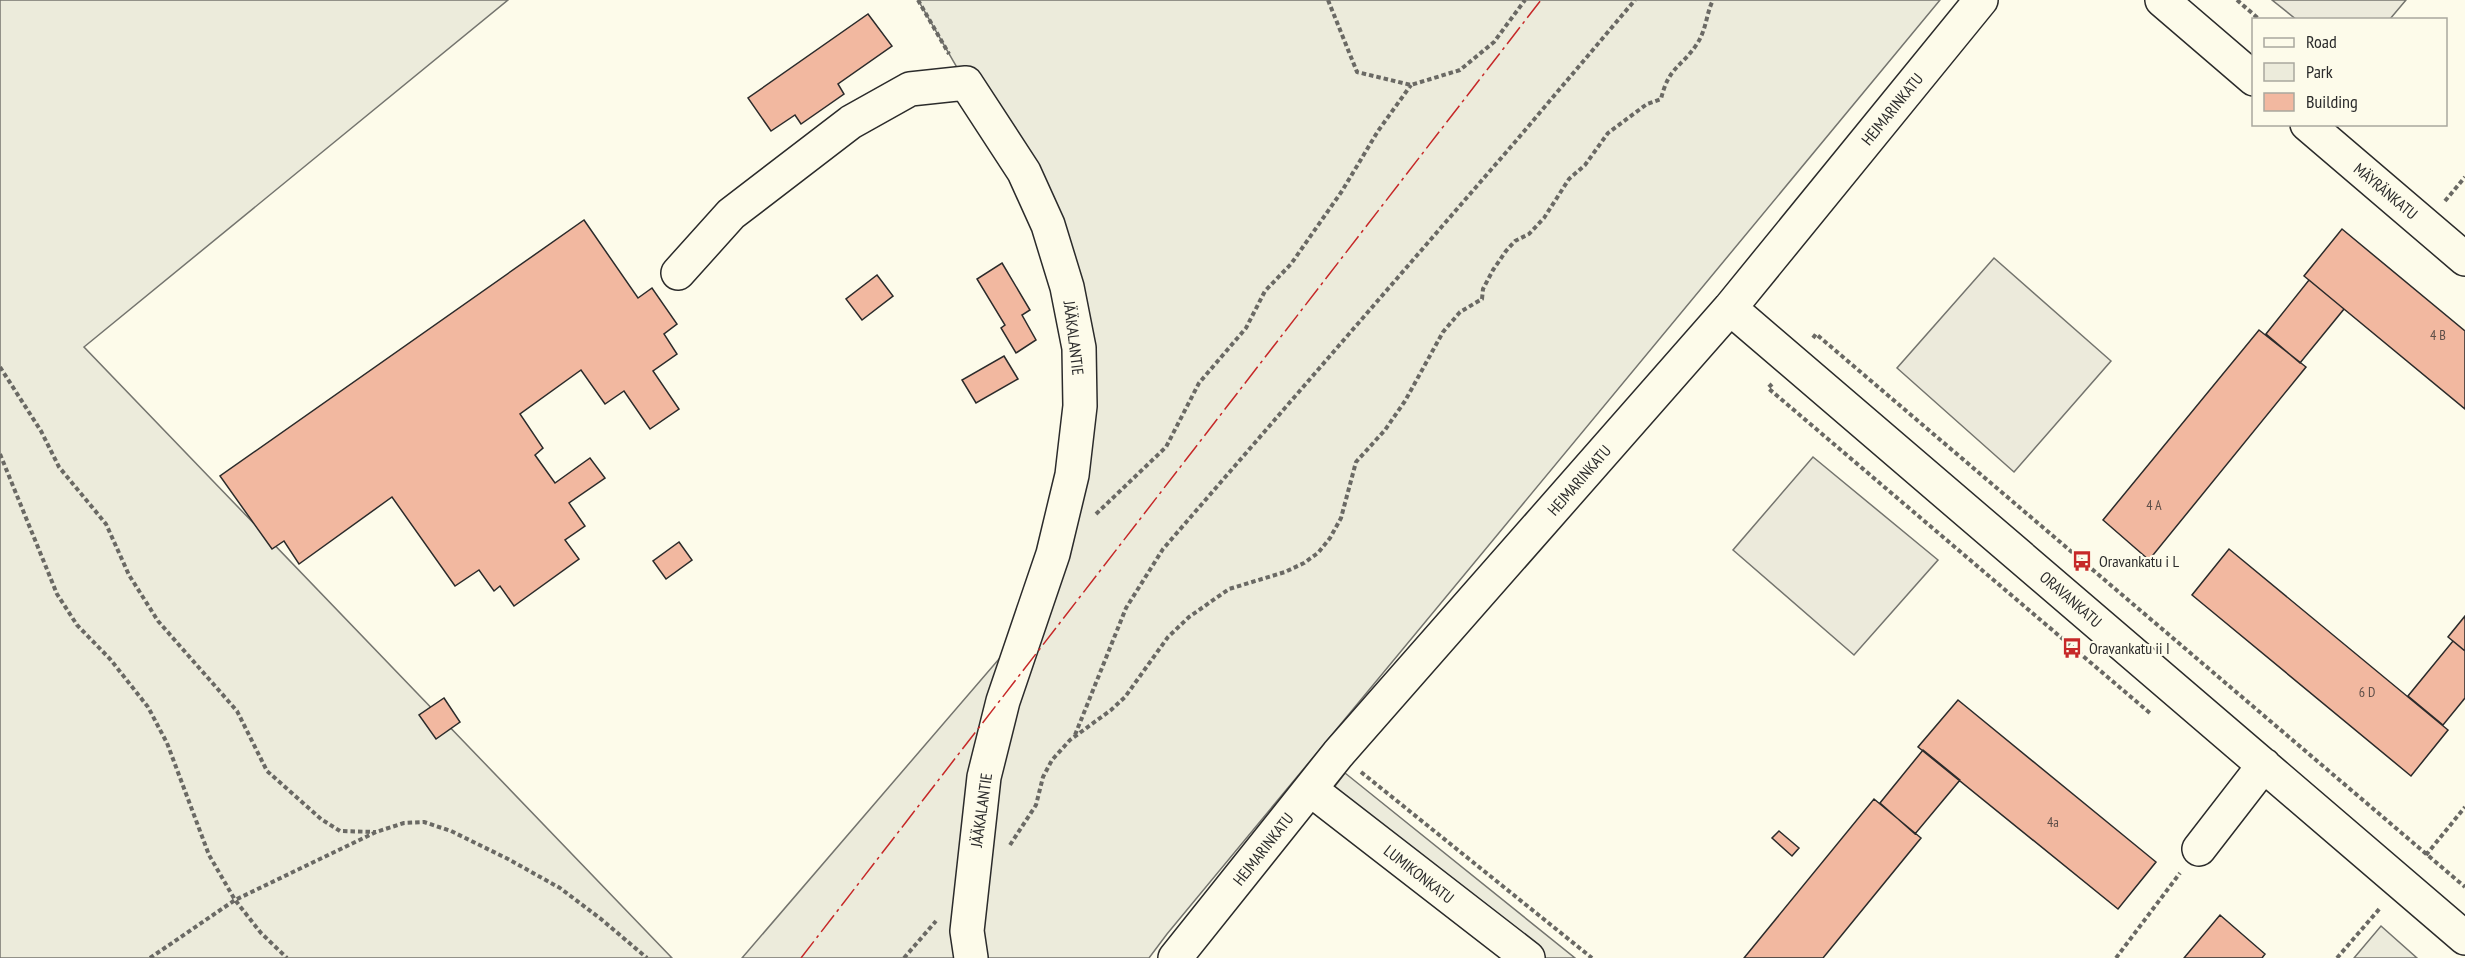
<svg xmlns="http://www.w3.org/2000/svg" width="2465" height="958" viewBox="0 0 2465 958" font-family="'PT Sans Narrow',sans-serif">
<rect width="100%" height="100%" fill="#fdfbea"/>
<path fill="#ecebdb" stroke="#74746e" stroke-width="1.5" d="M0 0H508L84 347 672 958H0Z
M918 0H1940L1167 934 1149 958H742L1029 624 1072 475 1067 287 966 83Z
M1345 773 1575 958H1546L1332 790Z
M2381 926 2417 958H2354Z"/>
<path fill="#eceadb" stroke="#74746e" stroke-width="1.5" d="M2272 0H2406L2390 19 2297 20Z
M1994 258 2111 361 2014 472 1897 368Z
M1813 457 1938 560 1854 655 1733 550Z"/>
<path fill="#f2b8a0" stroke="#2b2b2b" stroke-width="1.5" d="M868 14 892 46 838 84 844 94 801 124 795 115 771 131 748 98Z
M584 220 638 298 652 288 677 324 664 334 677 354 653 371 679 409 650 429 624 391 605 404 581 370 520 414 543 448 535 455 555 483 590 458 605 478 569 503 585 526 565 540 579 559 514 606 500 586 494 591 479 570 455 586 392 497 299 564 284 541 272 549 220 476Z
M2342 229 2465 331V409L2304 276Z
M1002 263 1030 310 1022 315 1036 340 1016 353 1001 328 1005 325 977 279Z
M877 275 893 296 862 320 846 299Z
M2309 280 2344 309 2300 363 2266 334Z
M2259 330 2306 367 2149 560 2103 520Z
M1004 356 1018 379 976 403 962 380Z
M679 542 692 560 666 579 653 561Z
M2229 549 2448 730 2411 776 2192 595Z
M2465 616V651L2448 637Z
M2453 641 2465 651V698L2443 725 2408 696Z
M444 698 460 722 436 739 419 715Z
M1958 700 2156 862 2118 909 1918 747Z
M1923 750 1960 780 1915 834 1880 803Z
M1874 799 1921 838 1823 958H1744Z
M1779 831 1799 848 1792 856 1772 838Z
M2220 915 2265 954 2262 958H2184Z"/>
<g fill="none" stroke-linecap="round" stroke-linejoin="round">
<g stroke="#2b2b2b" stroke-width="36">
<path id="minor" d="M2162 0 2254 79
M2307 124 2465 259
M678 273 731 214 851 122 910 89 966 83 1024 172 1048 225 1067 287 1079 348 1080 406 1072 475 1053 554 1003 701 984 777 967 931 971 958
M1730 308 2465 938
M1310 789 1528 958
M2199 849 2264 765
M1175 958 1338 754 1730 308 1981 0"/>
</g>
<path stroke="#6a6964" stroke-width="4" stroke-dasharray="4.5 3" stroke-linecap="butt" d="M918 0 949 54
M1328 0 1357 72 1411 85 1460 70 1494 42 1525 0
M2237 0 2260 20
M2445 201 2465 177
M1813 338 1816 334 2465 887
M0 367 41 431 59 467 106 524 129 575 158 621 237 711 267 771 321 819 340 831 376 832
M1772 384 1768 388 2151 714
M0 454 57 594 77 625 110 659 148 707 167 743 209 855 235 900 261 933 287 958
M1096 514 1166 447 1199 383 1246 328 1265 291 1291 264 1342 191 1378 131 1411 85
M1075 735 1126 608 1163 549 1515 142 1635 0
M1361 772 1592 958
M1010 845 1036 805 1043 777 1052 760 1070 740 1111 710 1125 697 1168 637 1189 617 1229 589 1285 572 1304 563 1318 553 1330 538 1341 518 1356 462 1385 430 1405 401 1443 332 1460 312 1482 299 1483 289 1493 270 1506 251 1515 241 1529 234 1544 218 1569 179 1585 165 1608 133 1647 104 1661 99C1669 66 1681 68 1697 44 1707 28 1706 14 1713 0
M2426 855 2465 807
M150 958 235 900 376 832 404 823 424 822 451 831 508 859 560 888 601 919 647 958
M904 958 936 921
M2116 958 2180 873
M2337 958 2381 907"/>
<use href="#minor" stroke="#fdfbea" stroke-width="33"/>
<path stroke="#c62828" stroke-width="1.5" stroke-dasharray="21 4.5 3 4.5" stroke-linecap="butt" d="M801 958 1541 0"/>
</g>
<defs>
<g id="bus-bare" transform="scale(1.62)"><path d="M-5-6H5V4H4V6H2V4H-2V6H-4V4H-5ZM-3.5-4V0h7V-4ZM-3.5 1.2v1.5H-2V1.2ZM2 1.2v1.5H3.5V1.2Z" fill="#c62828" stroke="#fdfbea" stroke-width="2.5" paint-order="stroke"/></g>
</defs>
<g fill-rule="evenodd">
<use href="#bus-bare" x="2082" y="561"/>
<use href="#bus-bare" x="2072" y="648"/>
</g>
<g text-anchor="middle" stroke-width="4.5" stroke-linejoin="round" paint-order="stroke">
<g font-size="14" fill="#5d4e48">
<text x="2438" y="340">4 B</text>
<text x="2154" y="510">4 A</text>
<text x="2367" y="697">6 D</text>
<text x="2053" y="827">4a</text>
</g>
<g font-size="16" fill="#2b2b2b" stroke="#fdfbea">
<text transform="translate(1892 109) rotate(-51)" y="6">HEJMARINKATU</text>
<text transform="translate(2386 191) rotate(40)" y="6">MÄYRÄNKATU</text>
<text transform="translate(1074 338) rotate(83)" y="6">JÄÄKALANTIE</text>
<text transform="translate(1579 480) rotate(-49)" y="6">HEJMARINKATU</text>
<text transform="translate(2071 599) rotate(41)" y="6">ORAVANKATU</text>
<text transform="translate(981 810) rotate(-82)" y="6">JÄÄKALANTIE</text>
<text transform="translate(1263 849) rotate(-52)" y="6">HEJMARINKATU</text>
<text transform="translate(1419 874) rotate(38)" y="6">LUMIKONKATU</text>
</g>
<g font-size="16" fill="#2b2b2b" stroke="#fdfbea" text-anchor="start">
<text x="2099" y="567">Oravankatu i L</text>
<text x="2089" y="654">Oravankatu ii I</text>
</g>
</g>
<rect x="2252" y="18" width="195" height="108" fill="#fdfbea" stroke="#a9a89e" stroke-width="1.5"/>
<rect x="2264" y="38" width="30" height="9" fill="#fdfbea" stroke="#a9a89e" stroke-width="1.5"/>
<text x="2306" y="48" font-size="18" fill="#2b2b2b">Road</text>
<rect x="2264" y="63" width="30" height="18" fill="#ecebdb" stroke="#a9a89e" stroke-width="1.5"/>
<text x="2306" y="78" font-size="18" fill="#2b2b2b">Park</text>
<rect x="2264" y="93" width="30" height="18" fill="#f2b8a0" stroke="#a9a89e" stroke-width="1.5"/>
<text x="2306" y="108" font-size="18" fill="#2b2b2b">Building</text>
</svg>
